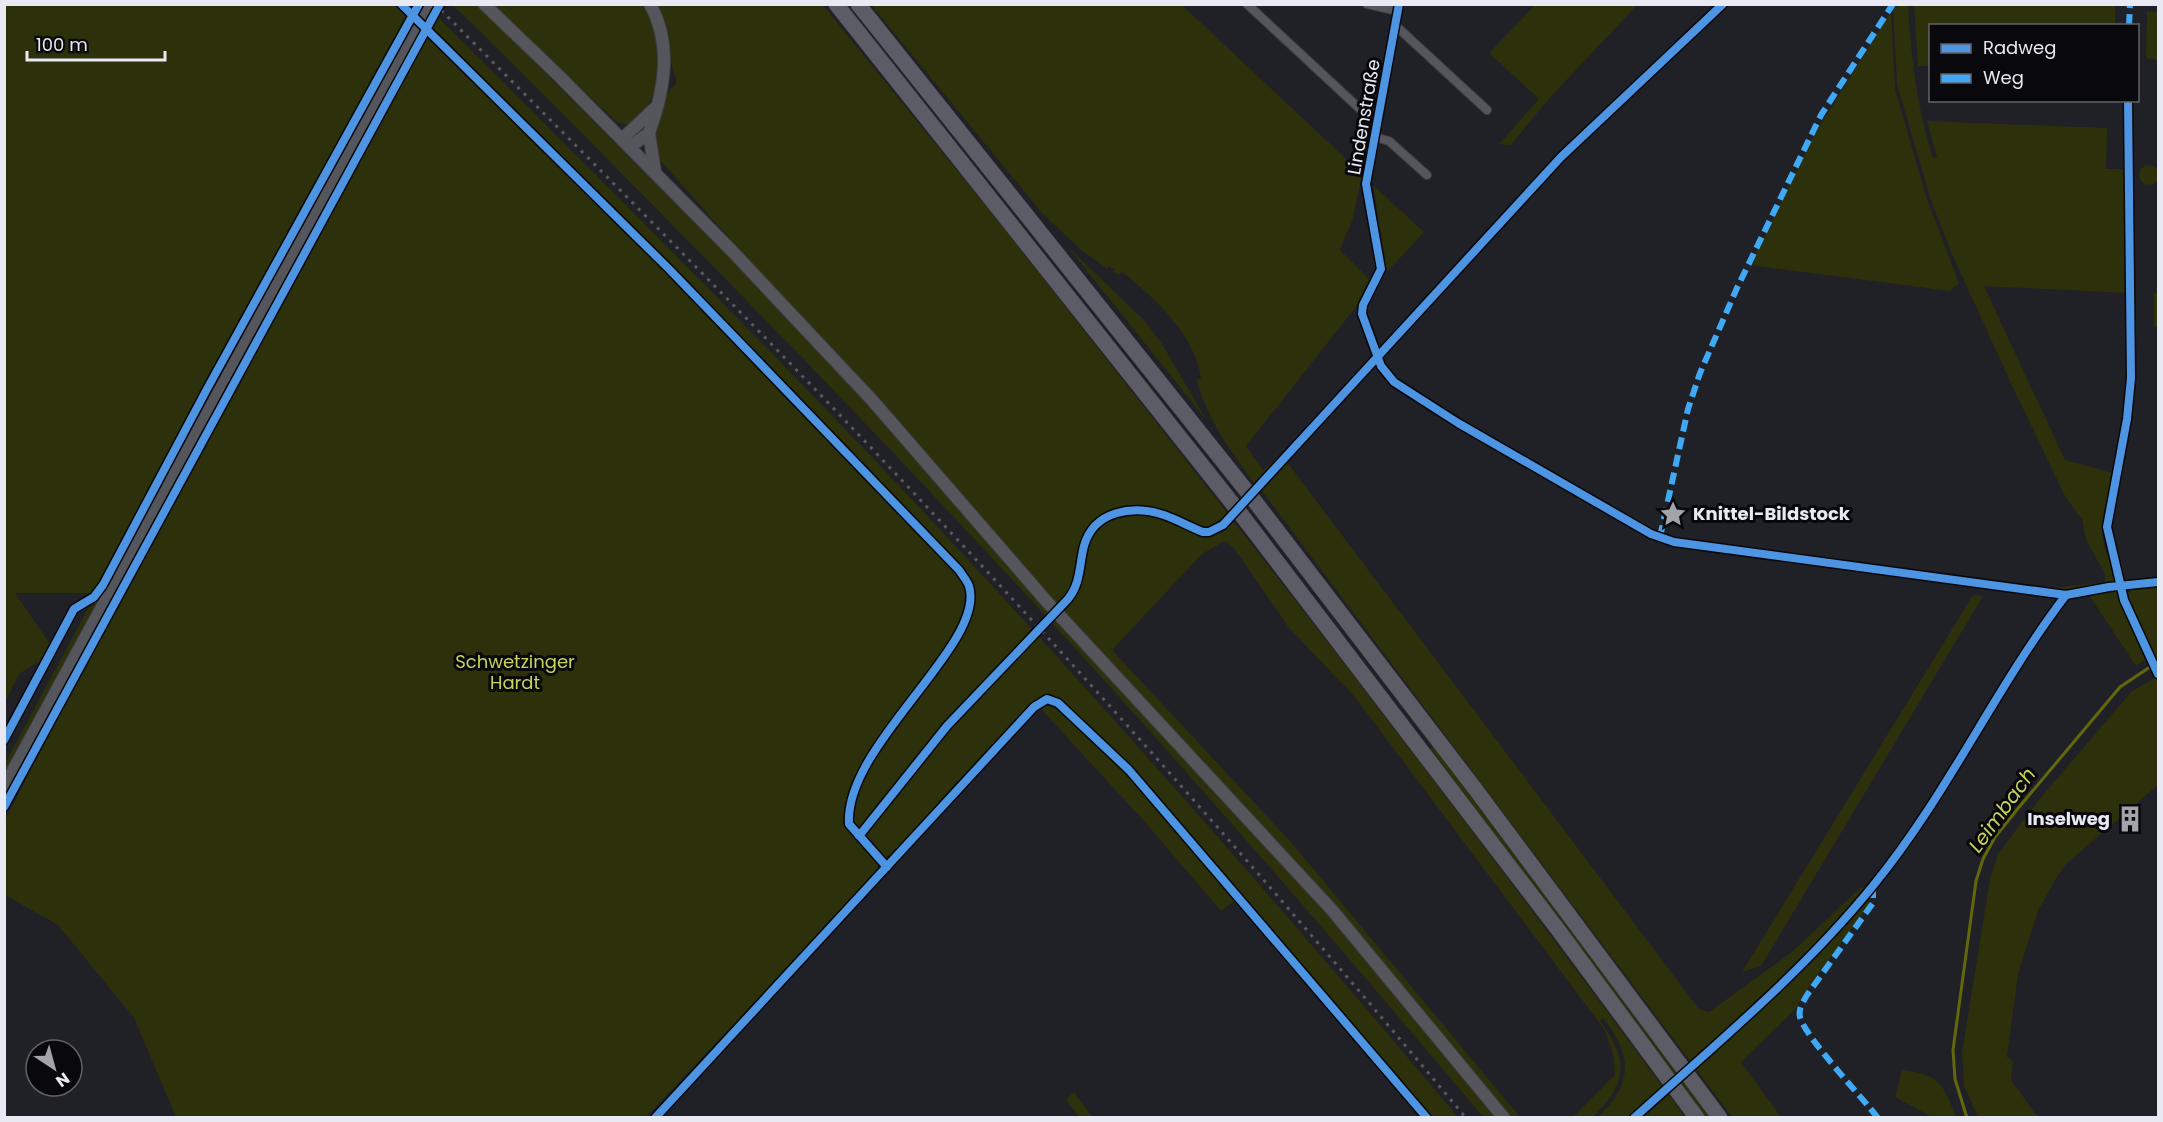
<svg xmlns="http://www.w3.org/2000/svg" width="2163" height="1122" viewBox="0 0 2163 1122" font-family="Poppins,sans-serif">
<rect width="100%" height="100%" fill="#202027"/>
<path fill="#2c300b" d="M5 5H426C594 172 761 339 923 511 1107 708 1285 911 1458 1117H1429L1131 771 1062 703 1051 697C1020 705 921 823 893 854 883 856 878 861 877 872L646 1117H176L134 1018 58 925 5 895V820L118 601 429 29 412 13 101 584 93 593H15L53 648 48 656 19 674 5 702Z
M453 5H477L786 314 1313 895 1499 1117H1483C1305 905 1123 696 933 495 776 328 615 166 453 5Z
M491 5H643C662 37 668 87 640 116 632 125 627 127 616 121Z
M657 5H823L1001 225 1229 515 1227 520 1234 522C1388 718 1538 917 1685 1117H1642L1665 1098 1659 1090 1627 1117H1598C1633 1085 1633 1055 1603 1018L1600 1021C1629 1060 1628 1083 1593 1117H1573L1615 1075 1613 1054 1604 1029 1354 696 1289 628 1234 548 1225 541 1202 554 1112 650 1291 842 1520 1117H1511L1317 885 1070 620 1063 610 1068 604 1064 600 1059 604 1048 596 659 159C650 144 661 91 676 85 677 78 673 73 672 66 667 43 669 27 657 5Z
M871 5H1182L1362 174 1353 218 1340 250 1374 284 1246 446 1263 470 1282 456 1283 459 1260 484 1257 482 1255 484C1232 453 1206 419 1197 380L1201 378C1195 335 1155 298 1122 272L1119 275 1113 272 1115 269 1108 266 1107 269 1081 250 1042 213Z
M1535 5H1637L1546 102 1511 145 1499 144 1539 99 1489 53Z
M1901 5H1908C1911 56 1917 109 1933 158L1937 157 1927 121 2107 128 2106 169H2124L2126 293 1984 286 2065 460 2113 473C2108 494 2101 518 2103 539 2104 554 2115 566 2114 581 2096 588 2073 592 2054 591L2055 588 2105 582V574L2086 540 2082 519 2066 498 2016 394 1951 252 1930 198 1897 84 1893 9Z
M1914 5H2115V25L1930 26V66H1918Z
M2147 11 2158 12V60L2146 58Z
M1891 12 1895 89 1927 199 1959 283 1950 291 1750 265 1816 132Z
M407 30 343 153 277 268Z
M417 39 419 41 287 284 288 277Z
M2139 175a10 10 0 1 1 20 0a10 10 0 1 1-20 0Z
M1373 185 1424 232 1387 272Z
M1067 246 1144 320 1161 342 1207 421Z
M264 292 109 585 106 584Z
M2154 293H2158V327L2154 326Z
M275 307 119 593 117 592 271 309Z
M1287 462 1699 1009 1709 1012 1792 952 1860 888 1866 887 1799 965 1719 1039 1695 1057 1700 1066 1813 960 1865 899 1869 900 1868 906 1804 993 1796 1008 1741 1062 1781 1117H1732L1262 491V487Z
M2158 587V665L2129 609 2127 595 2131 589Z
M101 591 104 593 5 775V763L91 603Z
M2116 591 2145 660 2136 666 2089 595Z
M1973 595 1983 596 1761 966 1742 972Z
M114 598 117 599 5 803V799Z
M2157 677 2158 785 2065 865 2055 880 2038 911 2018 974 2007 1057 2013 1061 2011 1080 2038 1117H1978L1964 1086 1962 1052 1990 879 1998 854 2037 802 2132 691Z
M1048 705 1060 710 1126 773 1236 900 1221 911 1143 820 1040 708Z
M1434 746 1712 1117H1705L1430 749Z
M1902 1070C1941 1075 1943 1084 1956 1117H1932L1895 1097Z
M1074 1092 1092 1117H1079L1066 1100Z"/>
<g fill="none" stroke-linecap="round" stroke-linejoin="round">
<path stroke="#626809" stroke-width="3" d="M2157 664 2158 663
M1967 1118 1955 1079 1953 1050 1976 881 1983 859 1995 837 2020 806 2120 687 2150 667"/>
<g stroke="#3a3a40" stroke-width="10">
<path id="street" d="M1247 4 1360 109 1379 116
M1367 4 1398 11
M1396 26 1487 110
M1375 137 1389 141 1427 175
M1381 269 1366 184 1399 4"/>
</g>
<g stroke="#3a3a40" stroke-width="14">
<path id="secondary" d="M484 4 559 76 732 251 872 400 1048 603 1332 910 1504 1118
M649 133 655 172
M622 139 655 108
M630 147 649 133C664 91 673 46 650 4
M4 787 430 4"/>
</g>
<g stroke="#3a3a40" stroke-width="16">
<path id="highway" d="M836 4 1240 513 1559 931 1697 1118
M858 4 1253 499 1476 790 1720 1118"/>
</g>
<use href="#street" stroke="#55565b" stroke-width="8"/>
<use href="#secondary" stroke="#55565b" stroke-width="12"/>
<use href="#highway" stroke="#5c5c67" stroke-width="15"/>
<path stroke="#5a5a5e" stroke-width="3" stroke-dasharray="3 6" stroke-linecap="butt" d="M435 4C600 170 766 335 926 506 1112 704 1292 909 1466 1118"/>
<path stroke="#3fa9f5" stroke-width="6" stroke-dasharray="12 6" stroke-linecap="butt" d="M2129 26 2130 4
M1660 537 1688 409 1700 373 1737 288 1821 115 1893 4
M1873 886V903L1807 995C1803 1002 1798 1009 1800 1017 1805 1037 1862 1097 1878 1118"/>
<g stroke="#08080d" stroke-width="11">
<path id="cycleway" d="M401 4 669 269 959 570C962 575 967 580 969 586 987 644 844 745 849 824L887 867
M1399 4 1366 184 1381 269 1363 305 1362 314 1381 366 1394 382 1458 423 1651 534 1674 542 2066 595 2109 587 2158 582
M2128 100 2131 378 2127 419 2107 527 2124 600 2158 674
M4 740 74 609 94 597 103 585 207 389 419 4
M4 807 440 4
M859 836 947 726 1068 599C1081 583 1079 565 1084 546 1094 510 1133 505 1164 515 1178 520 1190 527 1203 532H1209L1223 525 1561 157 1723 4
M655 1118 1034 707 1047 699 1058 703 1129 770 1427 1118
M1634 1118C1716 1044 1802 973 1872 887 1947 796 1995 688 2066 595"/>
</g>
<use href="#cycleway" stroke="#4d94e3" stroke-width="8"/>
</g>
<defs>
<g id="sight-bare" transform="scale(2.07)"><path d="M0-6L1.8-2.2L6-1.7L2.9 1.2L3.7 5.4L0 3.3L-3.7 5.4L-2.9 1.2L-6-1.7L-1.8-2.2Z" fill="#a3a3ac" stroke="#08080d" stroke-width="2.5" paint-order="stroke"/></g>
<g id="building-bare" transform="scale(2.07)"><path d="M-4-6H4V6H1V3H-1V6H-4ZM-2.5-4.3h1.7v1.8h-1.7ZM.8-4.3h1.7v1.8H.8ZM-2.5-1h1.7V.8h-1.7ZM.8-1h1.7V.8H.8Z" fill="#a3a3ac" stroke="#08080d" stroke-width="2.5" paint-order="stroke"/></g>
</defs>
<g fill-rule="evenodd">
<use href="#sight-bare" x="1673" y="514"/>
<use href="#building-bare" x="2130" y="819"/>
</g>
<g text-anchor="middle" stroke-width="6" stroke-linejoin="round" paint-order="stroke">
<g font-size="18" fill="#e9e9f3" stroke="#08080d">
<text transform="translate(1364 117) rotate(-80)" y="6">Lindenstraße</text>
</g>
<g font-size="18" font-weight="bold" fill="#e9e9f3" stroke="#08080d" text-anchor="start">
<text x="1693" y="520">Knittel-Bildstock</text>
<text x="2110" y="825" text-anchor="end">Inselweg</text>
</g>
<g font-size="18" fill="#c9d35b" stroke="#08080d">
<text x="515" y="668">Schwetzinger<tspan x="515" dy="21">Hardt</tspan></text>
</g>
<g font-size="20" font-style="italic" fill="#c8d25b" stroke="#08080d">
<text transform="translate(2002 810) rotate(-54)" y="7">Leimbach</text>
</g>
</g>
<rect width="2163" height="1122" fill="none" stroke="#e9e9f3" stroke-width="12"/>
<rect x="1929" y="24" width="210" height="78" fill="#08080d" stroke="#626269" stroke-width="1.5"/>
<rect x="1941" y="44" width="30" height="9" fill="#4d94e3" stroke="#626269" stroke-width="1.5"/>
<text x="1983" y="54" font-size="18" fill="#e9e9f3">Radweg</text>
<rect x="1941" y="74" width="30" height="9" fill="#3fa9f5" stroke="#626269" stroke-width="1.5"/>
<text x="1983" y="84" font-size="18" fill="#e9e9f3">Weg</text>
<g transform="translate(54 1068) rotate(144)"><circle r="28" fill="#08080d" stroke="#626269" stroke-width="1.5"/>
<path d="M0-4.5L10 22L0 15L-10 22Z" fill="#a3a3ac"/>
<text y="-9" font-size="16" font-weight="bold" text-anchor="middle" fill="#e9e9f3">N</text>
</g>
<path d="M27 51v9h138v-9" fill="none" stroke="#e9e9f3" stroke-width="3"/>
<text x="36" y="51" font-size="18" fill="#e9e9f3" stroke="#08080d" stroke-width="4.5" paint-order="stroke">100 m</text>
</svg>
